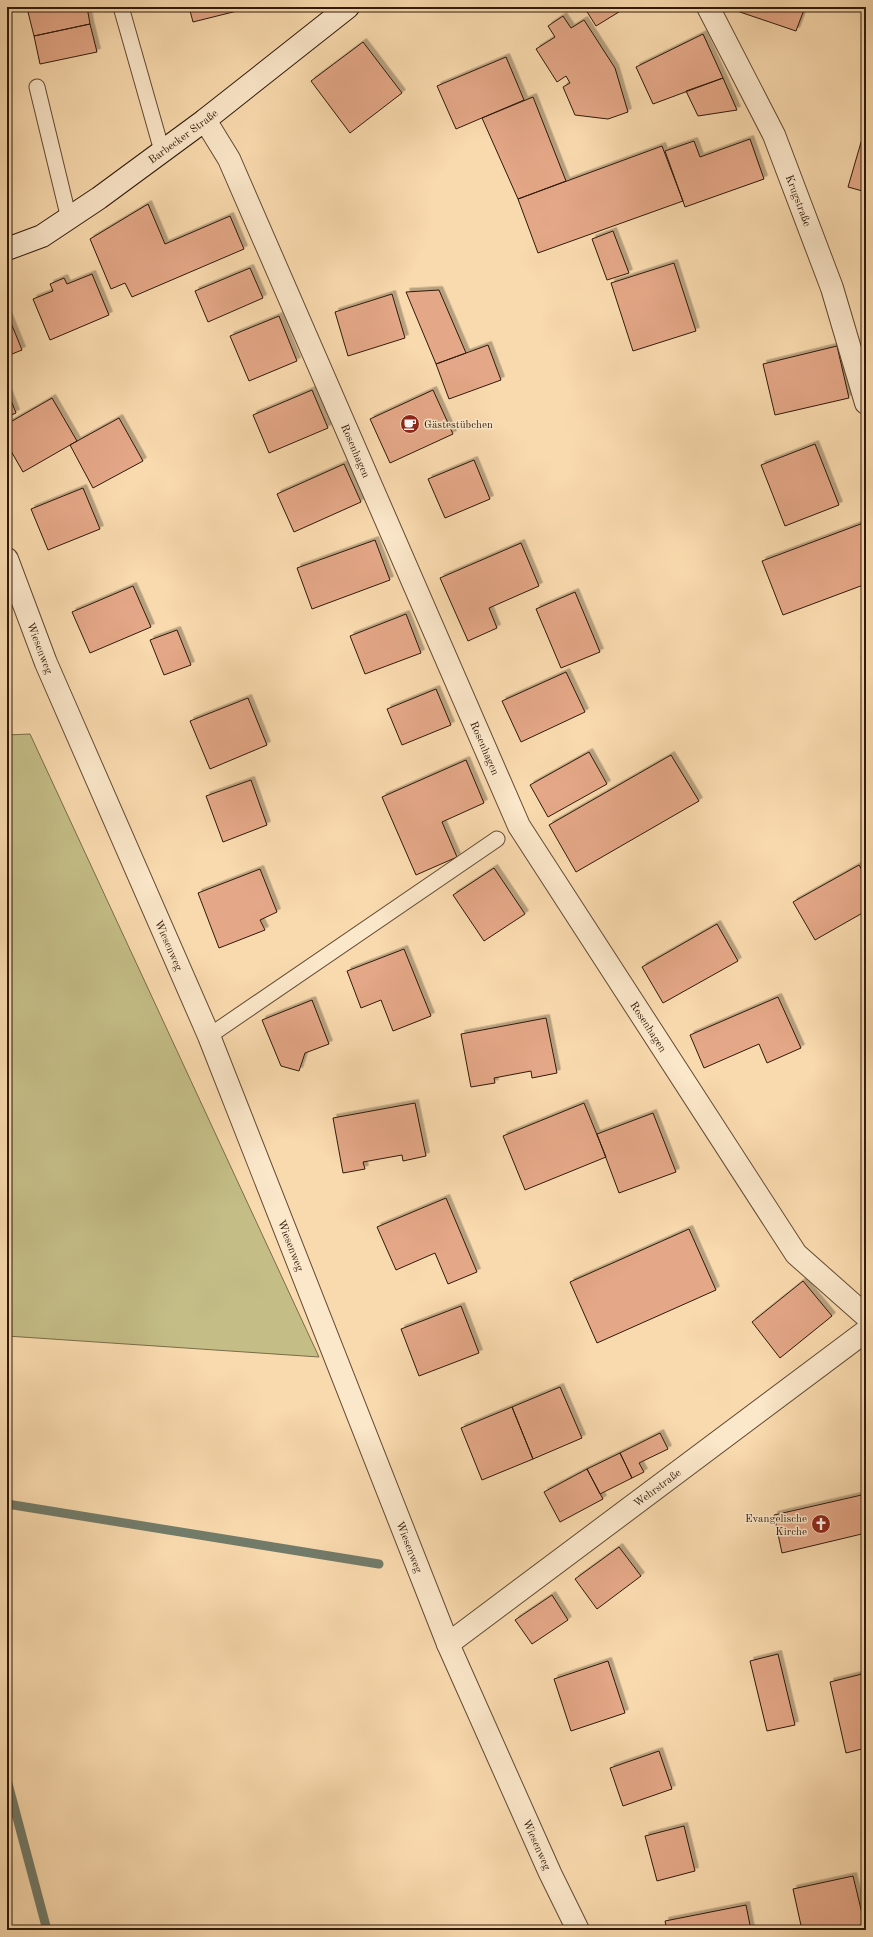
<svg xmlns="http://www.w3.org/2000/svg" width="873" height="1937" viewBox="0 0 873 1937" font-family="'Old Standard TT',serif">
<defs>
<filter id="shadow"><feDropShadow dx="3.5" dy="-3.5" stdDeviation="0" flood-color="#0004"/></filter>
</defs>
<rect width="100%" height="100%" fill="#f9daae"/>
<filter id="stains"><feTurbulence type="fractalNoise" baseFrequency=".005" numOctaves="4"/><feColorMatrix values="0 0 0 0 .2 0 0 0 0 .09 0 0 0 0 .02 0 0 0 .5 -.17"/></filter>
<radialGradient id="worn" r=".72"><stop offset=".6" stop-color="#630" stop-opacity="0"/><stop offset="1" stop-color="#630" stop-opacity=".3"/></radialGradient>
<path fill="#c4bd86" stroke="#7a6c48" d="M30 734 319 1357 7 1336V735Z"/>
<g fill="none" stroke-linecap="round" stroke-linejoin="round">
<path stroke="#727b6a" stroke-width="9" d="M7 1504 379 1564
M7 1780 47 1930"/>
</g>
<path fill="#e4a787" stroke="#2f1a0a" filter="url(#shadow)" d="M32 7H87L90 24 34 36 27 8Z
M189 7H253L193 22Z
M584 7H627L596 26Z
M735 7H805L796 31 734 10Z
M563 16 571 28 584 20 615 68 628 112 608 119 575 115 563 87 570 83 566 76 557 82 536 49 555 37 548 26Z
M90 24 97 52 40 64 34 36Z
M703 34 723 78 653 104 636 67Z
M363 42 402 93 350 133 311 81Z
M506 57 524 100 456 129 437 86Z
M723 78 737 110 698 116 686 91Z
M533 97 566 181 518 199 482 118Z
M864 132H866V192L848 187Z
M750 139 764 179 685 207 665 151 694 141 700 157Z
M662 146 683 201 538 253 518 199Z
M148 204 165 244 230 216 244 249 132 297 125 283 111 289 90 239Z
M613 231 629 273 607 280 592 239Z
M674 263 696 331 633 351 611 283Z
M250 268 263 298 208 322 195 291Z
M92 274 109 315 50 340 33 299 53 291 50 284 64 278 67 284Z
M439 290 466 353 436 364 406 292Z
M392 294 405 338 348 356 335 312Z
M7 313 22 350 7 356Z
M279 316 297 361 249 381 230 336Z
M488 345 501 380 449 399 436 364Z
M837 346 849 398 775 415 763 364Z
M7 390 16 413 7 417Z
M312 390 328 428 269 453 253 415Z
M433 390 453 434 390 463 370 419Z
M52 398 77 441 23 472 7 444V424Z
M119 418 143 461 93 488 70 445Z
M815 444 839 505 785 526 761 465Z
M474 460 490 499 445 518 428 479Z
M344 464 361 502 294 532 277 494Z
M83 488 100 529 48 550 31 509Z
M866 522V584L783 615 762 561Z
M375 540 390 580 312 609 297 568Z
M521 543 539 586 489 608 497 628 468 641 440 578Z
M133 586 151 627 90 653 72 612Z
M575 592 600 652 561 668 536 609Z
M406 614 421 653 365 674 350 636Z
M177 630 191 665 164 675 150 640Z
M866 654V667L861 657Z
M566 672 585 712 521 742 502 701Z
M436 689 451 725 402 745 387 709Z
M248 698 267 745 210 769 190 721Z
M589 752 607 784 548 817 530 785Z
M671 755 699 801 576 872 549 825Z
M466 760 484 803 442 822 457 857 416 875 382 797Z
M251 780 267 825 223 842 206 796Z
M859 865 866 877V911L815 940 793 902Z
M494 868 525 914 484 941 453 895Z
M260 869 277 912 260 920 265 930 219 948 198 893Z
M717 924 738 961 663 1003 642 967Z
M404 949 431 1016 393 1031 381 1000 361 1008 347 971Z
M778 997 801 1048 767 1063 759 1044 704 1068 690 1035Z
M312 1000 329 1044 305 1053 299 1071 281 1066 262 1020Z
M546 1018 557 1073 532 1078 531 1071 494 1078 495 1083 471 1087 461 1034Z
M415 1103 426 1156 403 1161 402 1155 363 1162 365 1169 343 1173 333 1118Z
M584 1103 606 1157 525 1190 503 1136Z
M653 1113 676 1172 619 1193 597 1134Z
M446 1198 477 1272 448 1284 435 1253 396 1270 377 1227Z
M689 1229 716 1290 597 1343 570 1282Z
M803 1281 832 1316 780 1358 752 1322Z
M461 1306 479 1353 419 1376 401 1329Z
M560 1387 582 1438 533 1459 512 1407Z
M512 1407 533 1459 482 1480 461 1428Z
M660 1433 668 1449 639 1463 644 1472 632 1478 620 1453Z
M620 1453 632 1478 600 1494 587 1469Z
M587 1469 603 1499 560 1522 544 1492Z
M866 1494V1533L782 1553 774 1515Z
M619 1547 641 1576 597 1609 575 1579Z
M552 1595 568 1620 532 1644 515 1620Z
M778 1654 795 1725 767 1731 750 1661Z
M608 1661 625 1713 571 1731 554 1679Z
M866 1673V1748L846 1753 830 1682Z
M659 1751 672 1789 623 1806 610 1768Z
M684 1826 695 1871 657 1881 645 1836Z
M853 1876 866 1930H802L793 1889Z
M746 1905 751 1930H667L665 1921Z"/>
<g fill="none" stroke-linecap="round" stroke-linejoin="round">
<g stroke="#624a33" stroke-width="17">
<path id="service" d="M121 7 162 151
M37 87 69 219
M209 1036 497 839"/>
</g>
<g stroke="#624a33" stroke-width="24">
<g id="minor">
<path id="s1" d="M708 7 774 135 832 288 866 403"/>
<path id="s2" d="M7 559 46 663 209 1036 448 1644 550 1873 578 1930"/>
<path id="s3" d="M448 1644 866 1331"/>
</g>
</g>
<g stroke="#624a33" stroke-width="24">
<g id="tertiary">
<path id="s4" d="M205 120 229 159 519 826 796 1254 866 1316"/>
</g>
</g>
<g stroke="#2f1a0a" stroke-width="24">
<g id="secondary">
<path id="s5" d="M7 249 42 236 99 198 205 120 348 7"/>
</g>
</g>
<use href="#service" stroke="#fbe7ca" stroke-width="15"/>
<use href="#minor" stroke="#fbe7ca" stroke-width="22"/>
<use href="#tertiary" stroke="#fbe7ca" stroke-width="22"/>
<use href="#secondary" stroke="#fbe7ca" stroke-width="22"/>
</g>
<defs>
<g id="cafe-disc" transform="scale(1)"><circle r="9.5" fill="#8f2418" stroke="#fbe7ca"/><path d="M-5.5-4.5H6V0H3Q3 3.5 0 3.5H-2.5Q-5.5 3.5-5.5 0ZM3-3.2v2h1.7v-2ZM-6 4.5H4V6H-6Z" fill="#fff"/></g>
<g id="church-disc" transform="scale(1)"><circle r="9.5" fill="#8f2418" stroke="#fbe7ca"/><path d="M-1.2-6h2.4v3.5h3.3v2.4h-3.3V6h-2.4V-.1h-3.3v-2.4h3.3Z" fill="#fff"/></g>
</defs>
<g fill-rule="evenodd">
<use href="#cafe-disc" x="410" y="424"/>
<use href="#church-disc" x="821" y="1524"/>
</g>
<g text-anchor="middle" stroke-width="3" stroke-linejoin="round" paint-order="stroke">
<g font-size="11" fill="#2f1a0a" stroke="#fbe7ca">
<text dy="4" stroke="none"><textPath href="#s5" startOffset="210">Barbecker Straße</textPath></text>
<text dy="4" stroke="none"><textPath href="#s1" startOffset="214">Krugstraße</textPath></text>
<text dy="4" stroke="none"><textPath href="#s4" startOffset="364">Rosenhagen</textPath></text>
<text dy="4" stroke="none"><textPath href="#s2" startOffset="95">Wiesenweg</textPath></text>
<text dy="4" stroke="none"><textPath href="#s4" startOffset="688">Rosenhagen</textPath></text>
<text dy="4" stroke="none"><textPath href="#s2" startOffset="419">Wiesenweg</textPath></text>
<text dy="4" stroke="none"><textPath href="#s4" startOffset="1012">Rosenhagen</textPath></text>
<text dy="4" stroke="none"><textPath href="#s2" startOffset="743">Wiesenweg</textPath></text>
<text dy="4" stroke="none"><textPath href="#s3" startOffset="261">Wehrstraße</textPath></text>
<text dy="4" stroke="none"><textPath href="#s2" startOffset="1067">Wiesenweg</textPath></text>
<text dy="4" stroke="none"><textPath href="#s2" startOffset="1391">Wiesenweg</textPath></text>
</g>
<g font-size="11" fill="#2f1a0a" stroke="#fbe7ca" text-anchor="start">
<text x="424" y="428">Gästestübchen</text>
<text x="807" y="1522" text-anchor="end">Evangelische<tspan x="807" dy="13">Kirche</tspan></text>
</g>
</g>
<rect width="873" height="1937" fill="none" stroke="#f9daae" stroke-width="24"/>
<rect x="8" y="8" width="857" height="1921" fill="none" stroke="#2f1a0a" stroke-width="2"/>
<rect x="12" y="12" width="849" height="1913" fill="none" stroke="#2f1a0a"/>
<rect width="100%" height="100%" filter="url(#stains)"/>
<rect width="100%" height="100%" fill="url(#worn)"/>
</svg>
